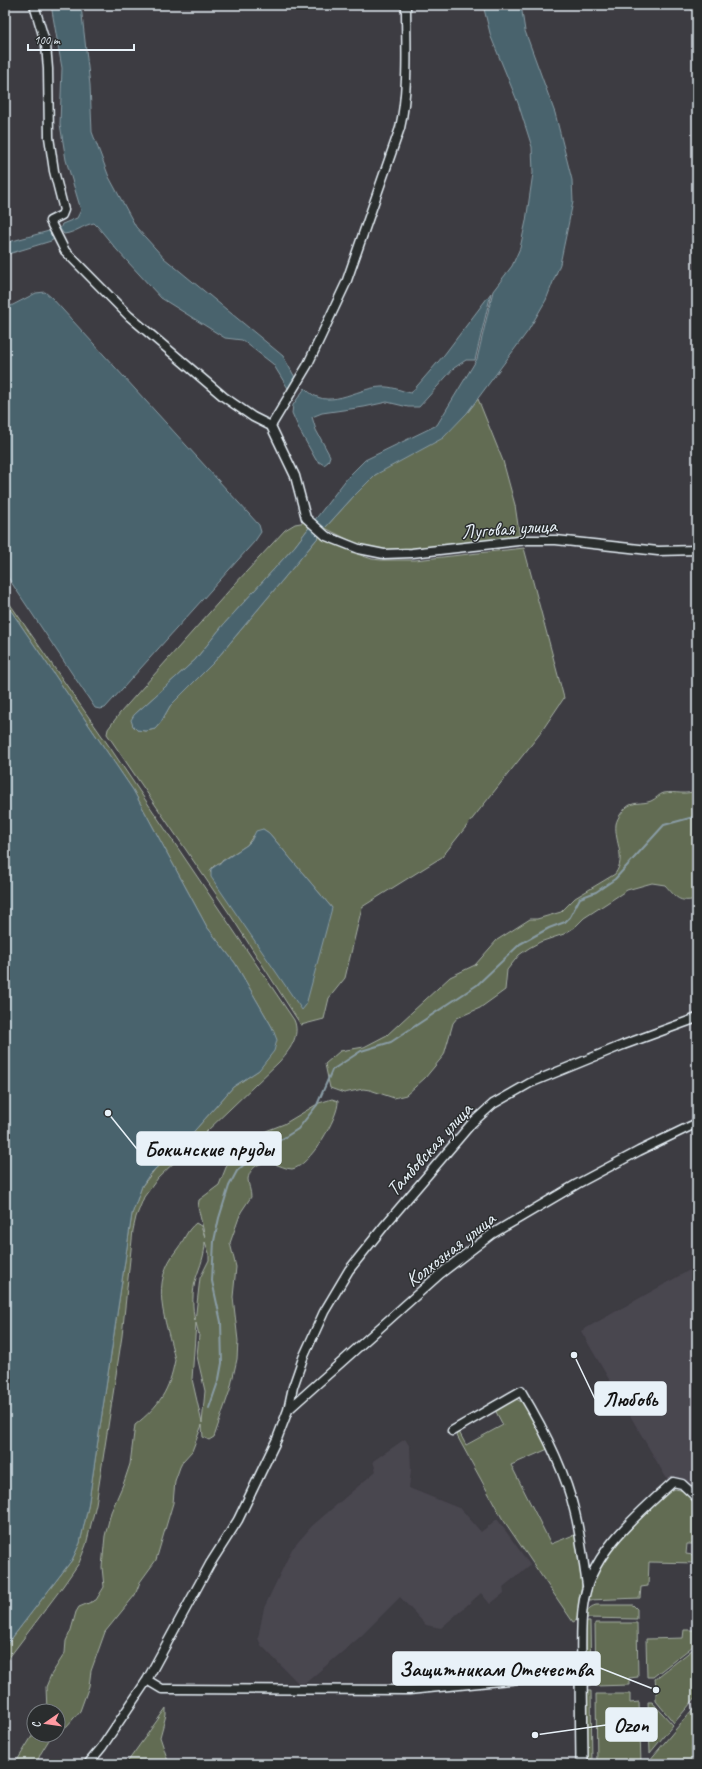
<svg xmlns="http://www.w3.org/2000/svg" width="702" height="1769" viewBox="0 0 702 1769" font-family="Caveat,sans-serif">
<rect width="100%" height="100%" fill="#3d3c42"/>
<filter id="ink" filterUnits="userSpaceOnUse"><feTurbulence type="fractalNoise" baseFrequency=".025" numOctaves="2"/><feDisplacementMap in="SourceGraphic" scale="8" xChannelSelector="R" yChannelSelector="G"/><feConvolveMatrix kernelMatrix="1 2 1 2 8 2 1 2 1" color-interpolation-filters="sRGB"/></filter>
<g filter="url(#ink)">
<path fill="#4a4650" d="M697 1266V1481L691 1485 671 1486 581 1331Z
M405 1439 410 1447 411 1470 409 1488 461 1509 481 1532 497 1519 530 1565 503 1587 504 1593 490 1604 481 1593 441 1628 426 1625 400 1597 360 1637 303 1685H300L261 1645 258 1638 264 1608 292 1549 312 1526 376 1471 373 1461Z"/>
<path fill="#626c52" stroke="#a5aea5" fill-rule="evenodd" d="M478 399 503 461 515 505 520 539 385 551 361 546 325 528 353 497 375 475 467 413Z
M306 522 311 525 295 546 224 624 195 660 134 715 133 726 137 730 146 731 155 729 161 722 170 706 214 662 321 534 354 553 372 559 381 560H415L524 548 564 698 539 735 442 857 362 907 345 978 329 998 324 1019 301 1025 231 916 107 734 108 729 120 713 234 585 285 530 295 524ZM263 829 269 833 332 908 210 872 211 869 214 866 247 845 253 836Z
M5 597 111 749 294 1020C301 1036 289 1051 279 1062L158 1178 144 1197 136 1217 133 1230 122 1336 96 1504 86 1545 79 1563 63 1586 5 1663V1647L72 1560 80 1543 88 1507 132 1214 142 1186 156 1168 177 1153 188 1138 233 1087 259 1070 272 1027 235 963 207 927 133 790 5 602Z
M697 790V899C678 903 677 898 665 885L652 883 627 890 584 918 575 927 564 934 540 942 529 948 519 955 507 970 505 990 480 1008 457 1018 453 1023 444 1055 425 1078 406 1095 394 1098 370 1090 363 1089 344 1093 330 1088 325 1064 340 1051 364 1047 387 1035 450 977 475 965 497 940 530 919H537L561 912 575 898 615 874C627 857 614 842 616 824 617 818 624 808 630 805 636 802 645 804 651 801 656 799 659 794 664 793 676 791 686 796 697 790Z
M332 1099 338 1101C339 1117 309 1167 292 1169 286 1169 279 1165 274 1164 263 1160 250 1166 248 1179 248 1184 251 1191 251 1197L241 1212 230 1243 236 1267 233 1297 238 1341 237 1359 230 1390 214 1437 209 1440 203 1437 202 1425 192 1451 183 1461 180 1467 175 1481 173 1503 156 1560 140 1582 135 1595 105 1632 91 1671 89 1686 80 1711 67 1726 58 1731V1711H47L46 1687 51 1675 65 1653 66 1641 71 1630 76 1612 79 1607 96 1600 104 1587 102 1567 105 1536 111 1512 124 1482 130 1464 135 1425C160 1405 169 1391 175 1360 166 1318 148 1285 178 1248 185 1239 186 1231 196 1223L201 1226 205 1237 198 1207 199 1200 219 1185 229 1160 266 1131 284 1124 319 1103ZM205 1242 209 1253V1260L200 1278 195 1321C192 1308 192 1291 196 1278 200 1266 205 1255 205 1242ZM196 1323 199 1335 197 1356 205 1391 202 1423 192 1379Z
M515 1399C530 1402 542 1435 548 1449L511 1465 551 1544 576 1534 581 1567 582 1584 577 1620 573 1622 502 1518 456 1434 458 1430 466 1445 503 1425 495 1410Z
M675 1489 685 1491 697 1501V1544H687L686 1554 693 1555V1546H697V1563L649 1562 648 1586 641 1587 640 1598 588 1600C590 1590 592 1580 596 1570 603 1556 661 1492 675 1489Z
M596 1605H633L637 1609V1619L586 1618C587 1610 589 1607 596 1605Z
M586 1622H590L591 1686 586 1685Z
M595 1623H637L638 1677 629 1678V1685L596 1686Z
M684 1630H697V1643L653 1677H647L646 1639 683 1638Z
M697 1646V1696L674 1723 656 1701V1693L660 1690 659 1687 656 1686 655 1679Z
M586 1691H591L592 1764H586Z
M596 1694H630V1703L639 1702 641 1763 640 1764H597Z
M648 1702H652L673 1725 650 1753Z
M697 1704V1764H647L649 1761Z
M166 1708V1715L160 1737 169 1764H126Z
M34 1733V1735H52L41 1753 36 1764H15Z"/>
<path fill="#49646d" stroke="#899ca5" d="M51 5 81 6 90 85 92 132 109 177 136 227 164 258 283 356 297 381 289 390 273 364 242 340 225 338 161 298 117 250 98 227 94 223C83 225 75 233 64 234L60 229 62 224 77 218 81 210 66 160 60 124 62 68Z
M483 5H521L525 31 555 113 572 180 573 202 560 264 546 300 528 331 467 413 443 438 375 475 353 497 325 528 314 521 348 477 365 460 437 425 477 359 493 291 512 266 520 248 526 221 533 173 532 147 518 103 491 37Z
M49 231 52 232 54 239 51 241 5 255V243Z
M45 292 52 298 259 525 261 532 255 541 105 708 100 709 95 708 5 573V309L36 293Z
M491 293 475 360H466L454 368 419 407H408L387 402 364 407 322 413 312 417 316 430 330 456 328 462 324 465 316 460 300 431 292 413 293 405 305 388C327 413 355 388 381 387 392 386 401 391 411 393L444 355Z
M311 525 321 534 214 662 170 706 161 722 155 729 146 731 137 730 133 726 131 720 134 715 195 660 224 624 295 546Z
M5 602 133 790 207 927 235 963 272 1027 277 1040 274 1051 259 1070 233 1087 188 1138 177 1153 162 1162 149 1175 142 1186 132 1214 88 1507 80 1543 72 1560 5 1647Z
M263 829 269 833 332 908 306 1005 302 1010 211 877V869L247 845 251 841 256 831Z"/>
<g fill="none" stroke-linecap="round" stroke-linejoin="round">
<path stroke="#899ca5" stroke-width="2" d="M209 1408 219 1379 222 1363 221 1322 212 1281 214 1241 219 1218 229 1186 237 1171 249 1160 298 1129 317 1105 332 1070 361 1051 391 1042 477 985 520 944 549 928 565 922 570 917 580 898 596 892 615 879 664 825 697 816"/>
<g stroke="#e8f1f8" stroke-width="11">
<path id="street" d="M34 5 46 45 48 69 49 137 54 171 64 210 62 215 50 221 65 251 129 316 224 397 253 417 271 426 295 476 306 518 326 536 359 549 384 554 412 553 527 540H556L658 551 697 550
M271 426 307 366 346 283 400 128C409 89 406 45 406 5
M288 1410 440 1274 492 1234 577 1184 639 1151 697 1123
M452 1431 521 1391C544 1429 565 1470 575 1513 581 1537 583 1561 587 1585
M147 1680 162 1689H171L409 1690 581 1673C582 1651 580 1628 583 1606 589 1554 636 1516 673 1482L682 1484 697 1498
M88 1764 102 1747 147 1680 210 1564 238 1520 277 1439 288 1410 293 1387 303 1358 324 1312 349 1270 385 1225 472 1123 493 1104 530 1083 623 1045 697 1018"/>
</g>
<g stroke="#e8f1f8" stroke-width="14">
<path id="secondary" d="M581 1673 582 1764"/>
</g>
<use href="#street" stroke="#2a2d2e" stroke-width="8"/>
<use href="#secondary" stroke="#2a2d2e" stroke-width="11"/>
</g>
</g>
<g text-anchor="middle" stroke-width="3" stroke-linejoin="round" paint-order="stroke">
<g font-size="20" fill="#e8f1f8" stroke="#2a2d2e">
<text transform="translate(509 528) rotate(-4)" y="7">Луговая улица</text>
<text transform="translate(429 1149) rotate(-48)" y="7">Тамбовская улица</text>
<text transform="translate(450 1249) rotate(-38)" y="7">Колхозная улица</text>
</g>
</g>
<path fill="none" stroke="#e8f1f8" stroke-width="1.5" d="M108 1113L137 1149M574 1355L595 1399M656 1690L600 1668M535 1735L606 1725"/>
<g fill="#e8f1f8" stroke="#2a2d2e" stroke-width="1.5">
<circle cx="108" cy="1113" r="4"/>
<circle cx="574" cy="1355" r="4"/>
<circle cx="656" cy="1690" r="4"/>
<circle cx="535" cy="1735" r="4"/>
</g>
<g fill="#e8f1f8" stroke="#e8f1f8" stroke-width="1.5">
<rect x="137" y="1132" width="144" height="33" rx="4"/>
<rect x="595" y="1382" width="71" height="33" rx="4"/>
<rect x="393" y="1652" width="207" height="33" rx="4"/>
<rect x="606" y="1708" width="51" height="33" rx="4"/>
</g>
<g font-size="21" text-anchor="middle" font-weight="bold" fill="#111">
<text x="209" y="1156">Бокинские пруды</text>
<text x="630" y="1406">Любовь</text>
<text x="496" y="1676">Защитникам Отечества</text>
<text x="631" y="1732">Ozon</text>
</g>
<rect width="702" height="1769" fill="none" stroke="#2a2d2e" stroke-width="20"/>
<rect x="10" y="10" width="682" height="1749" fill="none" stroke="#e8f1f8" stroke-width="1.5" filter="url(#ink)"/>
<g transform="translate(46 1723) rotate(257)"><circle r="19" fill="#2a2d2e" stroke="#767b7f"/>
<path d="M0-3L7 15L0 10L-7 15Z" fill="#ff9aa2"/>
<text y="-6" font-size="11" font-weight="bold" text-anchor="middle" fill="#e8f1f8">С</text>
</g>
<path d="M28 44v6h106v-6" fill="none" stroke="#e8f1f8" stroke-width="2"/>
<text x="34" y="44" font-size="12" fill="#e8f1f8" stroke="#2a2d2e" stroke-width="3" paint-order="stroke">100 m</text>
</svg>
